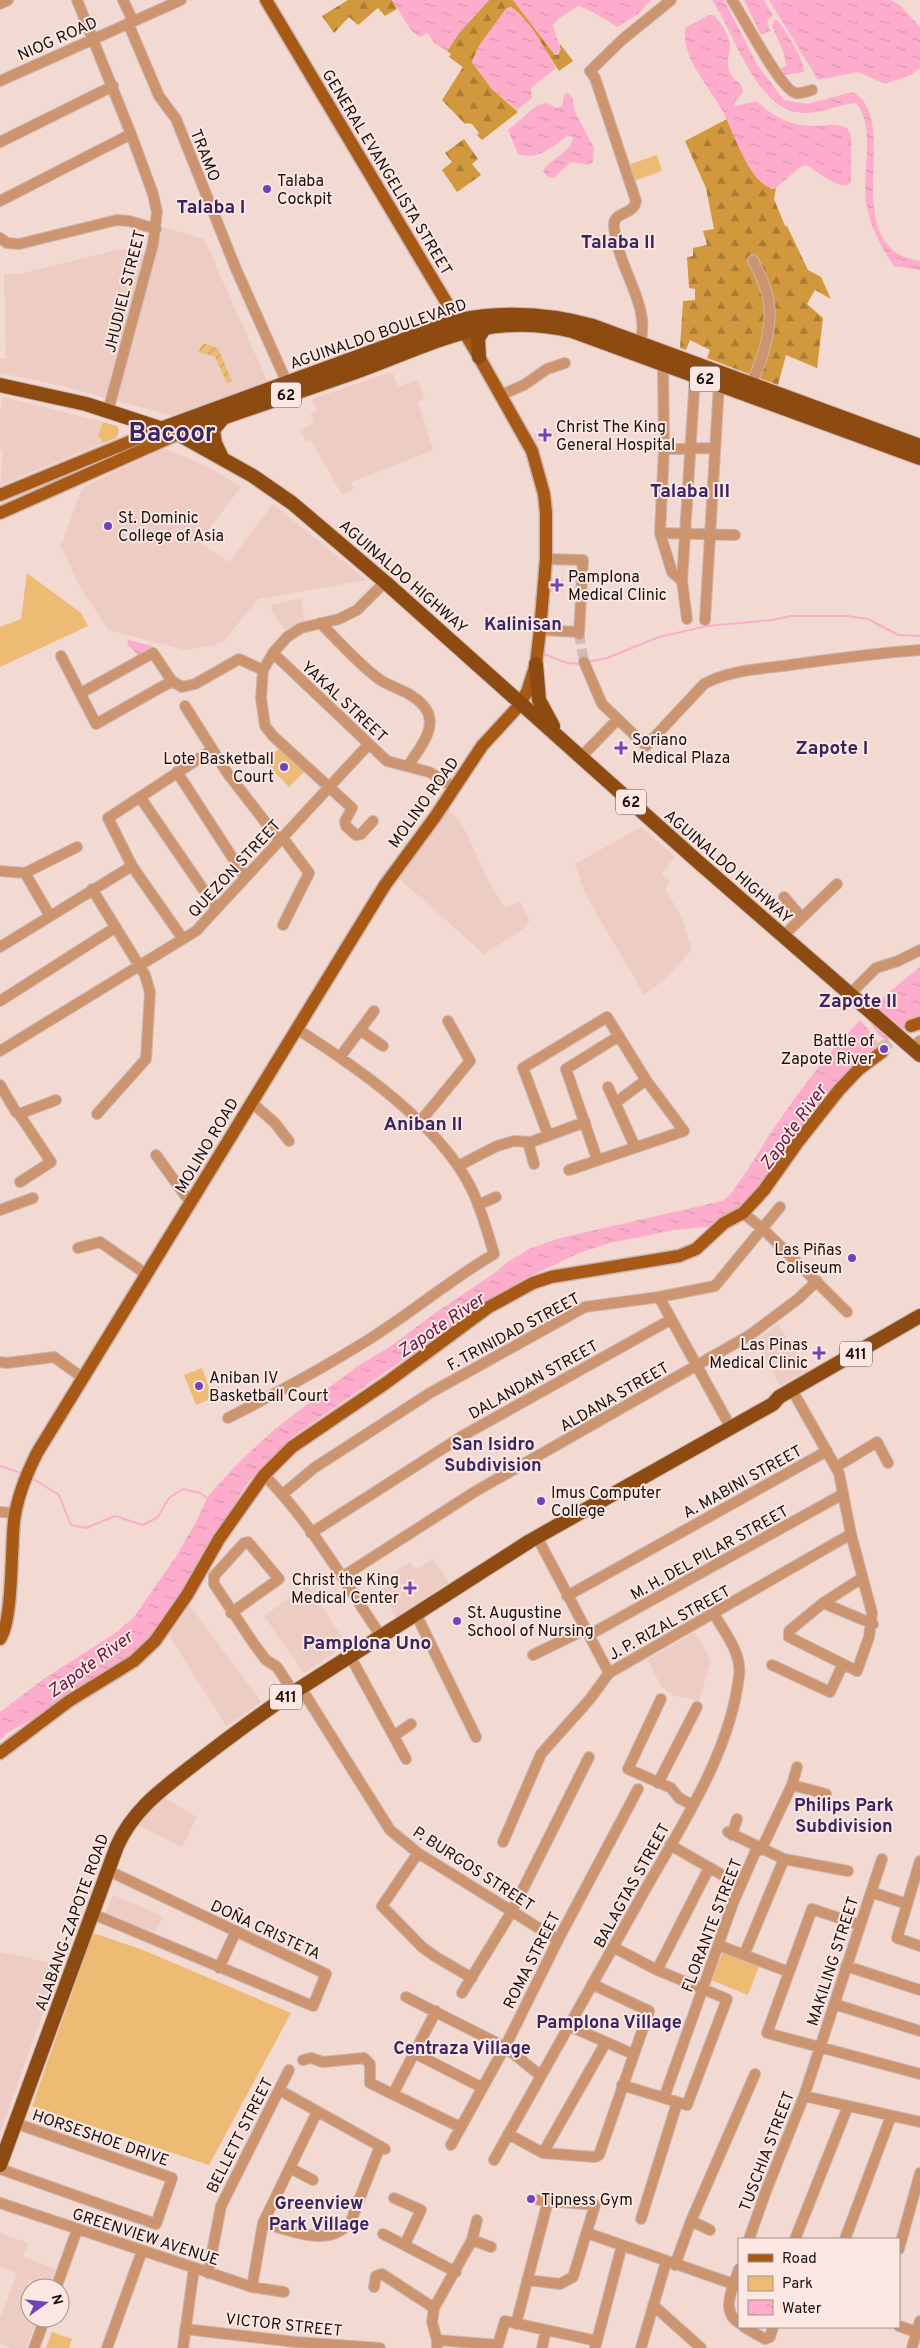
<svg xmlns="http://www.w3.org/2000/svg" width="920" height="2348" viewBox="0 0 920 2348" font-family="Overpass,sans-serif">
<defs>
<pattern id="forest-firs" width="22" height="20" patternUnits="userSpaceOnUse" patternTransform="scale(1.25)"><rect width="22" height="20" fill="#d2983e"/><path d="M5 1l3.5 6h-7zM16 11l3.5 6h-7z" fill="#aa7b33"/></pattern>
<pattern id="garden-furrows" width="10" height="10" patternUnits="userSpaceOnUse" patternTransform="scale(1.25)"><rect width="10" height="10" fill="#eebb74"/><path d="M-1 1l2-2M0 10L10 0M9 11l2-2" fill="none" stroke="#cca063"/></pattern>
<pattern id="water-ripples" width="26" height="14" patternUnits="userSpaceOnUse" patternTransform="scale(1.25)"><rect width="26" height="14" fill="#fdadcb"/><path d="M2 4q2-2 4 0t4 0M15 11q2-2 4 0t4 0" fill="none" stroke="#d894ad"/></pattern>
</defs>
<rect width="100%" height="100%" fill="#f2d9d2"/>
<path fill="#edccc3" d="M162 227 204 239 268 383 173 416 115 400 154 265Z
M122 249 147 256 106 398 63 386 0 373V358L6 359 4 274H20Z
M392 372 398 387 418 380 425 399 418 402 433 450 351 482 354 489 342 495 311 440 307 442 300 431 314 422 310 415 318 410 312 399Z
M3 397 103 422 98 435 103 443 0 485 3 450 0 449V414Z
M553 428 556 436 536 442 534 434Z
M164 448 210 468 241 487 199 542 229 562 273 504 366 580 258 599 223 642 214 645 185 650 108 630 78 583 61 546 82 488Z
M551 576 563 577 562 594 550 593Z
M301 598 305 620 286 631 273 613 271 605Z
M449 810 463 826 488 881 505 908 520 902 530 921 525 925 526 927 484 954 395 875 433 824Z
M641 827 675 857 661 874 670 881 665 890 680 913 692 950 663 981 644 995 586 895 575 864Z
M778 1324 808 1370 780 1386 755 1341Z
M433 1559 449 1582 396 1617 378 1588 379 1587 377 1583 410 1562 416 1570Z
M307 1585 347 1644 304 1673 264 1616Z
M188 1603 261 1702 226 1726 167 1632Z
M695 1632 711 1661 699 1701 673 1695 662 1687 647 1660Z
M163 1797 197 1817 182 1847 137 1824Z
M113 1895 163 1916 155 1933 105 1913Z
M0 1952 60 1965 0 2133Z
M0 2233 28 2243 23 2257 56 2269 49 2286 29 2279 26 2287 30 2288V2318H37L26 2348H11L0 2344V2319L17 2273 0 2266Z"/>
<path fill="#eebb74" d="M657 155 662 171 634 181 628 165Z
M103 422 117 426 119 431 116 438 103 443 98 435Z
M27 573 81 613 88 626 0 667V627L21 619Z
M280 747 304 772 289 787 265 762Z
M202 1368 213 1398 196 1405 184 1375Z
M93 1933 143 1950 291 2013 209 2165 32 2106Z
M723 1952 759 1966 748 1995 711 1980Z
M52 2332 72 2339 69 2348H46Z"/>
<path fill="url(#forest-firs)" d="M348 0H392L397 9 385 16 378 8 358 25 349 17 334 33 322 16Z
M489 0H513L555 55 559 54 560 44 573 61 559 71 537 37 511 7 506 9 479 46 472 62 492 89 518 112 482 140 477 135 479 133 472 124 467 123 465 124 442 100 463 67 449 57 451 54 447 51 459 33Z
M727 119C739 145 746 173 772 189L776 188 774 199 785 226H787L808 270 821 277 831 299 815 290 807 304 823 318 817 368 786 355 778 385 707 358 710 350 690 340 686 350 680 348 683 301 695 300V289L689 288 687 257 693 256V248L707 245 703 231 714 229 706 188 685 141Z
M464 139 478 159 472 164 481 175 457 192 442 170 452 162 445 153Z"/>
<path fill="url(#garden-furrows)" d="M202 343 218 348 232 381 227 383 215 357 199 352Z"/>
<path fill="url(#water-ripples)" d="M392 0H489L459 33 447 51 434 43 428 33 419 37 410 29Z
M513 0H651L637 15 617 27C607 20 590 10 578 6L557 20 553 26 561 50 555 55Z
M712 0H724L758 66 784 100 807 104 852 92C905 117 833 249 920 261V270L894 266C880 246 870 226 866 202 862 174 876 126 856 103L848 104C834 107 818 114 803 113 756 112 735 33 712 0Z
M744 0H764L773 16 767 20 770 31 761 35Z
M769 0H890L900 5 920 27V68L911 75 885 84 858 72 818 80Z
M511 7C531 20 544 48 556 68L531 88 532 98 517 110 492 89 472 62 479 46 506 9Z
M709 15H714C720 22 730 36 730 46 729 57 726 63 730 73 734 81 742 82 743 92L735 102V106L757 101C772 116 792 126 813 126 828 126 832 122 847 128L851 135V182L848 185C834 187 818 172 806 165L800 167 776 188C752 192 732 128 723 112 710 87 681 58 685 28Z
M775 19C782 22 806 63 804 72L783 75 780 69 786 66 784 53 772 26Z
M568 93 572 97 575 112 594 148 593 162 589 165 571 162 554 178 548 177 543 171C550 158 572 153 573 137L567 136C551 147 539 161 518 154L508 130 538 105 547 103 557 108 562 106 564 95Z
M128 640 152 646 153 647 138 655 127 644Z
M920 967V1017L855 1062 750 1201 716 1226 674 1230 610 1243 579 1253 522 1280 473 1311 295 1435 248 1482 174 1608 142 1648 54 1703 39 1716 7 1733 0 1740V1712L45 1678 117 1632 134 1617 175 1558 195 1524 208 1496 237 1464 275 1429 356 1367 391 1346 438 1311 496 1272 506 1263 531 1248 560 1238 722 1201 728 1197C748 1172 761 1146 779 1121 818 1064 864 1009 920 967Z"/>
<path fill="#f2d9d2" d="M864 1014 879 1035 886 1040 877 1045 876 1038 859 1019Z"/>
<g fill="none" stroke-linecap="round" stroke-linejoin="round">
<path stroke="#fdadcb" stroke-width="2" d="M544 654 567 663 580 664
M588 662 607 658 659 637 707 626 772 620 791 616H847L868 619 898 635 920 636
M0 1466 21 1473
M30 1477 59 1495 71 1525 86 1528 115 1516 143 1525 158 1517 169 1498 183 1489 200 1493 207 1498"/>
<path stroke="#d2bbb5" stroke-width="10" stroke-dasharray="10 5" stroke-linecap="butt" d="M579 634 584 662"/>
<path stroke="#d2bbb5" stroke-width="12" stroke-dasharray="12 6" stroke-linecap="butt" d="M880 1049 911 1026"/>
<g stroke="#cbb5af" stroke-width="12">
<path id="minor" d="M77 0 131 134 153 194 157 212 153 244 108 411
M123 0 133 21
M732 0C743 16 781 91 796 93 801 94 808 91 812 90
M0 4 8 0
M128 23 159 96 176 119 236 269 287 383
M0 81 181 0
M0 142 113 86
M0 201 131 134
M0 238 7 243 19 244 117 220 129 221 156 229
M640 343C651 309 622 273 616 239 616 235 613 228 614 224 615 211 634 215 636 201L595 78 590 71 623 39 671 0
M663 363 664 449 660 533 672 572 682 581
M751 384C763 359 774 325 768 297 765 284 759 272 753 260
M501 395 524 385 547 369 565 363
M664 449 714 448
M660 533 735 535
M546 559 583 560 579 634
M687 619 682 581 695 376
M705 620 719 384
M320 623C339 641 358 664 379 679 387 685 398 688 407 693 447 715 426 739 408 766
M540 630 579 632
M273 653 387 761 429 772 454 787
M61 656 96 724 172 681
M584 662 602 704 646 746 704 684C729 670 761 669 790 665 833 659 876 653 920 650
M81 693 153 653 172 681 182 687 195 684 239 659 263 670
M185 706 228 774 280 841
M581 757 618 719
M177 772 245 877
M140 797 216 908
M373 821 361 834 356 835 346 826 345 821 352 808 273 736 265 726 261 698 263 670 273 653 287 637 301 628 339 619 357 610 385 582
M283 838 309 873 283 925
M0 871 25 873 77 847
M25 873 50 916
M92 889 145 975 150 992 146 1059 97 1114
M784 897 801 917
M783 936 837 884
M183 939 132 866 108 818 212 750
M0 947 132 866
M850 994 876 968 898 961 920 950
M0 1001 116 927
M360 1030 383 1046
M911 1048 920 1041
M0 1051 196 931 368 745
M340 1057 374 1011
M0 1085 16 1112 19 1114 56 1100
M608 1087 635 1147
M251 1102 274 1122 289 1141
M615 1103 646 1080
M19 1114 51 1162 20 1182
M419 1123 470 1061 448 1021
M548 1135 523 1068 607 1017 646 1080 684 1131 569 1170
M528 1142 534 1164
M156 1155 190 1202
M597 1159 566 1069 619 1036
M458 1166 497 1146 514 1141 531 1142 585 1122
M478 1205 496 1197
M0 1210 33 1198
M743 1213 763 1229 847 1312
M78 1248 100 1242 146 1274
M659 1297 731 1428
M0 1362 7 1363 54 1357 83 1378
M792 1390 839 1473 851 1534 872 1613 869 1637 857 1671 789 1637V1631L823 1603 862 1578
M228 1418C275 1394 323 1368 368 1340 411 1313 450 1280 494 1254 487 1231 481 1207 470 1186 438 1123 355 1066 297 1029
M836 1467 877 1442 888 1463
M264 1475C311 1522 344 1582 381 1636
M283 1494 314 1468 430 1393 585 1307 659 1297 715 1286 780 1207
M0 1512 15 1513
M311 1533 464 1435 670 1320
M537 1537 609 1673
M342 1577 476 1491 750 1335 798 1299 817 1281
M567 1596 827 1451
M823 1603 873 1624
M231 1613 279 1579 248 1542 244 1543 214 1576V1584L254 1644 266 1660 277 1667 294 1693
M416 1614 476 1737
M589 1635 843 1494
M533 1655 586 1629
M350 1656 406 1759
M772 1665 830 1692 843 1664
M301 1688 390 1830 418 1853 558 1940
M661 1699 628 1769 671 1788 679 1798 692 1805
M394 1736 411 1724
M658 1783 697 1707
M792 1785 826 1794
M728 1832 784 1859 848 1871
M732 1835 737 1819
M503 1842 541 1754 590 1699 609 1673 851 1534
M670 1845 740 1885
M761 1850 792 1785 797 1767
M418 1853 382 1906 422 1947 436 1957 472 1978
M920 1861 897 1938 920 1946
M871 1892 907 1904
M93 1914 313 2006 326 1974 109 1871
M860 1925 812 1909 767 2033 920 2074
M718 1945 789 1972
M613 1947 657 1970 727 1999 687 2105 622 2085
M744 1955 784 1859
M846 1966 920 1990
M219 1968 236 1931
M657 1970 709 1868
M462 1993 512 1911 589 1757
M406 1997 505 2047 541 2076
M834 2004 920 2031
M569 2026 633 2054
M414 2053 481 2087
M303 2060 311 2058 323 2062 364 2058 370 2064V2083L460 2127
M279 2090 385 2149
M393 2094 436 2011
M804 2096 920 2122
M664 2098 733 1903 757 1848
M508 2134 543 2153 595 2157 599 2155 649 2011 592 1984
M451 2145 505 2047 558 1940 638 1789
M543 2153 606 2042
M494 2160C543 2073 592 1986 640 1899 678 1831 730 1755 739 1676 742 1653 725 1633 714 1614
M290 2168 313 2180
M0 2169 156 2224 172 2178 15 2123
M394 2198 421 2210 405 2244
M0 2203 252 2287 284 2292
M641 2219 677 2103
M691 2221 710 2230
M263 2223C292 2231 330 2249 351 2221L380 2146
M587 2233 739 2286
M383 2234 456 2272
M749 2239 766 2191 804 2096 882 1859
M795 2239 848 2106
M845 2239 891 2116
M472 2240 491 2247
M899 2249 920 2173
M675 2265 691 2221 755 2074
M739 2269C733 2287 720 2311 739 2323
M208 2273 221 2206 289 2070
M527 2280 560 2284 573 2277 595 2205 539 2200
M252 2287 263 2223 317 2112
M374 2287 376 2276 382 2274 434 2308
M56 2288 77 2230
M653 2305 701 2348
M516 2324 548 2201
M899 2326 916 2332
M744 2327 765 2339 770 2337 773 2327
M185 2329 295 2342 380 2348
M437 2340 498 2345
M34 2348 45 2318
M107 2348 142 2251
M183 2348 194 2268
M437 2348V2340L432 2322 434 2308 472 2240 477 2220
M497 2348 505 2321 597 2341
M542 2348 546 2330
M595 2348 622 2245
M641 2348 666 2262
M912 2348 920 2321"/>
</g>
<g stroke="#cbb5af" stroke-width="15">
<path id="major" d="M0 495 163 428
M0 513 178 434
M911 1026 920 1023
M0 1639C13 1621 11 1548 14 1521 17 1497 26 1475 37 1453L385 885 435 817 482 746 516 709 527 692 536 664 540 630 546 559V512L544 494 532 451 479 357 266 0
M0 1753 69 1701 134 1661 155 1641 187 1595 219 1539 264 1475 292 1447 386 1383 489 1307 533 1283 551 1277 679 1256 696 1249 724 1223 743 1213 764 1190 798 1142 839 1090 858 1070 882 1052"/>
</g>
<g stroke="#cbb5af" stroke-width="16">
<path id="highway" d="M479 357 478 338 486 326
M0 385 86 404 178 434 253 476 292 503 385 582 696 860 920 1055
M163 428 458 320C504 311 547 313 593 326L920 446
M178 434C235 413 293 394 350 374 430 346 483 310 572 331L920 458
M222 458 215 443 213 430 223 418
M536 664 539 700 553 726
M0 2165 117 1846C134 1808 165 1787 197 1762 223 1742 250 1722 277 1703L530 1541 773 1404 779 1397 920 1316"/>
</g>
<use href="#minor" stroke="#cc9570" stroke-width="10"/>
<use href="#major" stroke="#a75915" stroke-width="12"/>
<use href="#highway" stroke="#8d4a11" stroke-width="14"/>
</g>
<g fill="#6e43bb" stroke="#fce7e2" stroke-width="2">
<circle cx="267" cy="189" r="5"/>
<path d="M542.5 427.5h5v5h5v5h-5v5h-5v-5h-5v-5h5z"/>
<circle cx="108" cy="526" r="5"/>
<path d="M554.5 577.5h5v5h5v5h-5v5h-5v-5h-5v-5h5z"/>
<path d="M618.5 740.5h5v5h5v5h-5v5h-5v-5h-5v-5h5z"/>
<circle cx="284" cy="767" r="5"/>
<circle cx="884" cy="1049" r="5"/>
<circle cx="852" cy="1258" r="5"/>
<path d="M816.5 1345.5h5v5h5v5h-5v5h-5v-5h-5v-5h5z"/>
<circle cx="199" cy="1386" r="5"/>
<circle cx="541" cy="1501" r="5"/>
<path d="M407.5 1580.5h5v5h5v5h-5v5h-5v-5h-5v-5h5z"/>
<circle cx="457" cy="1621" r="5"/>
<circle cx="531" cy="2199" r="5"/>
</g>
<g text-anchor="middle" stroke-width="4" stroke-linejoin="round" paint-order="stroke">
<g fill="#fce7e2" stroke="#5e524f" stroke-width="1">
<rect x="690" y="366.5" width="30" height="25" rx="4"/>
<rect x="271" y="382.5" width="30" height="25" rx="4"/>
<rect x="616" y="789.5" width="30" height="25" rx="4"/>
<rect x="840" y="1341.5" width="32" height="25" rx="4"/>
<rect x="270" y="1684.5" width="32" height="25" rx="4"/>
</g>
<g font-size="15" font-weight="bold" fill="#1b1210">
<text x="705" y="384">62</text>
<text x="286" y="400">62</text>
<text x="631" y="807">62</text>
<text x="856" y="1359">411</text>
<text x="286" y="1702">411</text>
</g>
<g font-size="16" fill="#1b1210" stroke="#fce7e2">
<text transform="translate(57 38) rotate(-24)" y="6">NIOG ROAD</text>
<text transform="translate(206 155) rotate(68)" y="6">TRAMO</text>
<text transform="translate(388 172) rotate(59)" y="6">GENERAL EVANGELISTA STREET</text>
<text transform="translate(124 291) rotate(-76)" y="6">JHUDIEL STREET</text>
<text transform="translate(378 333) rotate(-19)" y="6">AGUINALDO BOULEVARD</text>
<text transform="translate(404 576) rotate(41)" y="6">AGUINALDO HIGHWAY</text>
<text transform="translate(345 701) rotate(43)" y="6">YAKAL STREET</text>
<text transform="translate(423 802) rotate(-54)" y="6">MOLINO ROAD</text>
<text transform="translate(729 866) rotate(41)" y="6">AGUINALDO HIGHWAY</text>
<text transform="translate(234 868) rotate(-47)" y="6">QUEZON STREET</text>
<text transform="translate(206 1145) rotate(-59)" y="6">MOLINO ROAD</text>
<text transform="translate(513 1331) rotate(-28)" y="6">F. TRINIDAD STREET</text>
<text transform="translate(533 1379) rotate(-29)" y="6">DALANDAN STREET</text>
<text transform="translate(614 1396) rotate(-30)" y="6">ALDANA STREET</text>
<text transform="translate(742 1481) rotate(-29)" y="6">A. MABINI STREET</text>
<text transform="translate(709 1552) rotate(-29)" y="6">M. H. DEL PILAR STREET</text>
<text transform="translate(669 1622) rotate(-29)" y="6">J. P. RIZAL STREET</text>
<text transform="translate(474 1868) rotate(33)" y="6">P. BURGOS STREET</text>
<text transform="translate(631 1885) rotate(-61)" y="6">BALAGTAS STREET</text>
<text transform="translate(71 1922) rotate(-70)" y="6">ALABANG-ZAPOTE ROAD</text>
<text transform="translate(711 1925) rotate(-69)" y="6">FLORANTE STREET</text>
<text transform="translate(266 1929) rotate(25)" y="6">DOÑA CRISTETA</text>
<text transform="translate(531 1960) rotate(-63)" y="6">ROMA STREET</text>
<text transform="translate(832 1961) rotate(-72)" y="6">MAKILING STREET</text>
<text transform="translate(239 2135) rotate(-63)" y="6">BELLETT STREET</text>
<text transform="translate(101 2137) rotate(19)" y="6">HORSESHOE DRIVE</text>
<text transform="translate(766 2151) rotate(-69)" y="6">TUSCHIA STREET</text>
<text transform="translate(146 2236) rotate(18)" y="6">GREENVIEW AVENUE</text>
<text transform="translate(284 2324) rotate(6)" y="6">VICTOR STREET</text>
</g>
<g font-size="16" fill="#1b1210" stroke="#fce7e2" text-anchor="start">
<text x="277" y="186">Talaba<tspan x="277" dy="18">Cockpit</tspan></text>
<text x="556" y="432">Christ The King<tspan x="556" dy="18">General Hospital</tspan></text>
<text x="118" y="523">St. Dominic<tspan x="118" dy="18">College of Asia</tspan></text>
<text x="568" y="582">Pamplona<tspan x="568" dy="18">Medical Clinic</tspan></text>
<text x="632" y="745">Soriano<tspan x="632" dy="18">Medical Plaza</tspan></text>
<text x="274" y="764" text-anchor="end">Lote Basketball<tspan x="274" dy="18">Court</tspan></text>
<text x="874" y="1046" text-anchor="end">Battle of<tspan x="874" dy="18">Zapote River</tspan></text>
<text x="842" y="1255" text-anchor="end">Las Piñas<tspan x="842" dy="18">Coliseum</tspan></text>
<text x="808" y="1350" text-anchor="end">Las Pinas<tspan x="808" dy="18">Medical Clinic</tspan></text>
<text x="209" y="1383">Aniban IV<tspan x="209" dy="18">Basketball Court</tspan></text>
<text x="551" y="1498">Imus Computer<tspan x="551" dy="18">College</tspan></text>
<text x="399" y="1585" text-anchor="end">Christ the King<tspan x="399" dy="18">Medical Center</tspan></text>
<text x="467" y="1618">St. Augustine<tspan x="467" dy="18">School of Nursing</tspan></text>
<text x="541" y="2205">Tipness Gym</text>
</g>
<g font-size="18" font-weight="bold" fill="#39255f" stroke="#fce7e2">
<text x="523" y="630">Kalinisan</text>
<text x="493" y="1450">San Isidro<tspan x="493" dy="21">Subdivision</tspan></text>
<text x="844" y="1811">Philips Park<tspan x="844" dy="21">Subdivision</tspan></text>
<text x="609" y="2028">Pamplona Village</text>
<text x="462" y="2054">Centraza Village</text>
<text x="319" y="2209">Greenview<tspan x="319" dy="21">Park Village</tspan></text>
</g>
<g font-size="18" font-style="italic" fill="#6b1640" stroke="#fce7e2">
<text transform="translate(793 1127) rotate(-54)" y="6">Zapote River</text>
<text transform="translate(441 1325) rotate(-34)" y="6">Zapote River</text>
<text transform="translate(90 1664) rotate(-36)" y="6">Zapote River</text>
</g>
<g font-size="19" font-weight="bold" fill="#39255f" stroke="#fce7e2">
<text x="211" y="213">Talaba I</text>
<text x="618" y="248">Talaba II</text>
<text x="690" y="497">Talaba III</text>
<text x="832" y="754">Zapote I</text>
<text x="858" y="1007">Zapote II</text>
<text x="423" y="1130">Aniban II</text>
<text x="367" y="1649">Pamplona Uno</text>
</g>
<g font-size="26" font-weight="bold" fill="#39255f" stroke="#fce7e2">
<text x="172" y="441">Bacoor</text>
</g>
</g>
<rect x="738" y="2238" width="162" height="90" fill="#fce7e2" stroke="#a2928e"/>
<rect x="748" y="2254" width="25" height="8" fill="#a75915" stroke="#a2928e"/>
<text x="782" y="2263" font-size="15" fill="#1b1210">Road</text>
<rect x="748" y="2276" width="25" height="15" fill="#eebb74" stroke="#a2928e"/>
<text x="782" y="2288" font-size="15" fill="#1b1210">Park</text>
<rect x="748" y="2300" width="25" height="15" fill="url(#water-ripples)" stroke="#a2928e"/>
<text x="782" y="2313" font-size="15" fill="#1b1210">Water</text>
<g transform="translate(45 2303) rotate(75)"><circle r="24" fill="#fce7e2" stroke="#a2928e"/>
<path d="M0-4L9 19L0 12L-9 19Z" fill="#6e43bb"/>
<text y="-8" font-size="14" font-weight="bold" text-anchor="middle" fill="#1b1210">N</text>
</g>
</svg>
